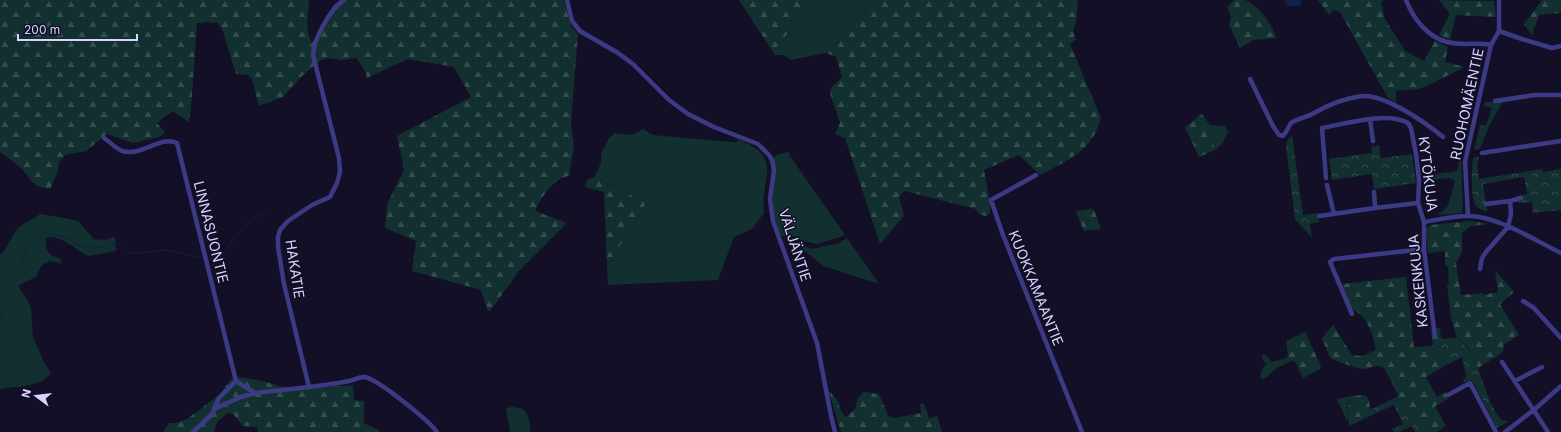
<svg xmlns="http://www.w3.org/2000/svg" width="1561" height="432" viewBox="0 0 1561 432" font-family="Inter,sans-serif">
<defs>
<pattern id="forest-firs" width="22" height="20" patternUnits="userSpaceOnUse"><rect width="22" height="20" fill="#12302f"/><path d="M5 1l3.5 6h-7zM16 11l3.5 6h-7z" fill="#344d4e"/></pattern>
<pattern id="park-crowns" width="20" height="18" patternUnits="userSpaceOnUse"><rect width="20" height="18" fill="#12302f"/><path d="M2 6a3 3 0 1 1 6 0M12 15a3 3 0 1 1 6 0" fill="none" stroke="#344d4e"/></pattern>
<pattern id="water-ripples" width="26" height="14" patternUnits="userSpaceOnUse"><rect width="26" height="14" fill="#0c2248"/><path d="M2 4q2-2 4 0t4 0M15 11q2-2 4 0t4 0" fill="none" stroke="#2f4163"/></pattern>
</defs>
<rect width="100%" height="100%" fill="#130f26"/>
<path fill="#12302f" d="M814 0H875L826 53 791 60 784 55H775L773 52Z
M1485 102H1503L1489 126 1480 149 1474 150 1480 125H1486L1492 108 1484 106Z
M1210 125 1225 126 1228 132 1222 144 1215 150Z
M643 129 653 135 732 142H737L738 139C785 158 760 176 764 213L752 229 734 237 718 280 608 285 607 267 646 203 594 177 601 163V154L609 138 615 133 632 135Z
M789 152 790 156 845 235 837 238 817 244 803 241 794 236H781C769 211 772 185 773 158L776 155Z
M1461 155 1463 209 1462 213 1438 215 1448 206 1455 180 1448 178 1424 181 1423 176 1457 171Z
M40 214 64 218 78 221 94 239 104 240 115 237 116 251 88 256C78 251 56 232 46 238V249L51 255 61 259V264C48 257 40 264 36 277L19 285 20 289 27 299 31 308 33 337 43 360 51 373C40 388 17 386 0 389V255C8 248 11 236 18 228 24 222 34 220 40 214Z
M847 238 879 284 823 266 794 242 812 249 839 243Z
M1263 354 1266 355 1272 362 1286 358 1288 355 1292 361C1286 364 1279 366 1274 370 1269 374 1268 379 1261 379 1259 374 1263 368 1266 364L1262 358Z
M1351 396 1347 407V421L1337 399Z
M512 407C529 408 528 416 531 430L529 432H510L506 408Z"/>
<path fill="url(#forest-firs)" d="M0 0H309C308 13 305 31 312 43L333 6 340 0H564L571 26 578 34 571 123 574 146 569 176C553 178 541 198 535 211L567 223 519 271 490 311H488L481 290 412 271 416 241 385 228 387 204 404 170 397 136 471 97 454 67 407 59 367 78 365 71 356 58 342 60 328 58 321 60 302 76 283 97 259 106 252 79 248 75 236 74 223 31 218 23 206 22 197 23 191 108 189 122 172 111 157 123 165 133 159 137 133 143 107 134 86 151 65 155 59 163 58 171 50 189C32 187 32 180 21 168 15 162 7 157 0 152Z
M739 0H814L773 52Z
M875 0H1078L1076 23 1073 31 1076 40 1070 44 1101 118C1092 152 1068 160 1040 175L1019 155 984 170 990 203V214L985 216 979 214 976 209C952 204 928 196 904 191L899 197 904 216 880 244 845 138 835 134 840 123 830 93 831 88 842 77 836 57 826 53Z
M1234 0C1237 0 1241 0 1244 0 1257 3 1274 26 1276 38L1253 40 1240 48 1229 25 1231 17 1227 7Z
M1318 0H1385L1381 2 1385 19 1405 51 1424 61 1435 41 1448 47 1445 62 1465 67 1429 85 1419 89 1396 91V103L1388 98 1340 12 1334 10 1331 12 1329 15Z
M1439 0 1494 1 1496 17 1456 15 1450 40 1439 35 1450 14Z
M1542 0H1561V13L1539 15 1532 35 1524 24Z
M1201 113 1210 125 1215 150 1199 157 1185 127 1190 124Z
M594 177 646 203 607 267 604 192 585 187 587 180Z
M1091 209 1094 210 1101 229 1084 231 1076 212 1077 211Z
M1471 221 1490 224 1471 226 1462 233V252L1456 263 1461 295 1483 293V295L1498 292 1495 270 1514 292 1500 304 1519 335 1503 345 1504 349 1499 355 1478 368 1470 350 1463 342 1457 338 1451 317 1447 284H1449L1448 266H1445V251L1428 253 1426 229 1430 225Z
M1406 277 1414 347 1433 346 1448 364 1426 377 1437 397 1445 392 1448 399 1435 406 1446 426 1437 432H1424L1408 416 1397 397 1398 395 1385 369C1377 362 1373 368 1364 369 1358 370 1338 361 1330 358L1322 338 1333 325 1352 355 1362 356 1376 350C1373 334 1368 316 1351 309L1342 284Z
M1305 332 1321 366 1320 369 1303 378 1295 361H1292L1288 355 1286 341Z
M239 377 263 381 292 390 353 385 354 400 364 401V423L379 430V432H258L257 427 243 426 233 414 227 413 217 422 214 432H163L169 423H176L187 419 219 395 231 379Z
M829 392C842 399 837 411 846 417L855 409 858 398 864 392 879 394 888 416 895 418 921 413 920 404 923 403 925 406 929 418 937 416 942 432H841Z
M1362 395 1367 397 1369 401 1370 409 1374 408 1376 413 1350 426C1345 416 1348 406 1351 396Z"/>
<path fill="url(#park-crowns)" d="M1292 135 1303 215 1318 213 1319 222 1310 224 1312 238 1295 219 1286 145 1288 139Z
M1379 145 1381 158 1412 154 1416 183 1374 189 1372 174 1332 180 1329 159 1372 153 1371 147Z
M1479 157 1477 165 1479 179 1542 169 1543 172 1561 169V210L1533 213 1532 202 1518 203 1516 196 1527 194 1524 177 1483 184 1487 212C1483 210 1479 209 1476 206 1470 197 1472 169 1473 158Z
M1440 328 1441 339 1457 338C1478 353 1480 379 1490 401 1493 408 1497 414 1501 420L1509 421 1497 428 1472 380 1463 382 1466 376 1462 357 1448 364 1433 346 1431 329Z
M1397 397 1408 416 1424 432H1415L1412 426 1399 432H1394L1392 429 1403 424 1394 405 1376 413 1374 408Z"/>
<path fill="url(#water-ripples)" d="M1285 0H1301L1300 6H1287Z"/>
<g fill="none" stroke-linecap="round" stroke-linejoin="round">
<path stroke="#0c2248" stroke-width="1" d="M209 259H218C235 240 243 221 267 211
M0 278 14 271 19 266 27 248 37 242 41 235 45 233 66 237 74 241 75 244 92 248 104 247 106 245 116 242 120 244 128 252 136 253 166 250 202 258
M0 313 4 316 0 319"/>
<path stroke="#3d3a85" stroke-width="4.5" d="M344 0C330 9 314 38 313 55L339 158 340 172 337 183 330 197 312 205 288 221 280 230 278 237V247L284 284 309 387C322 385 336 384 349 381 354 380 359 377 364 377 377 378 429 421 437 432
M567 0 572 21 580 31 618 53 633 64 669 100 688 114 714 127 758 144 769 155 772 160 774 170 770 199 773 221 817 343 831 416 835 432
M1406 0C1413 18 1427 37 1447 42 1461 46 1477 42 1491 45
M1499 31 1522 39 1552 48 1561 46
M1250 79 1273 126 1279 135 1283 136C1287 132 1288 127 1291 123 1298 118 1306 118 1314 113 1328 105 1346 98 1362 96 1385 94 1426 123 1443 137
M1495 101 1535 95H1561
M1370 119 1373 141
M104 138C110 142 115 148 122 151 141 157 161 135 177 143L236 381 255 393
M1482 153 1561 141
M1036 175 991 200 1003 235 1082 432
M1326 178 1322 128C1345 124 1387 111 1408 123L1411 128 1416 154 1419 180 1418 203 1424 222V249L1435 337
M1327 185 1334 214
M1374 192 1375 208
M1486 204 1510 201
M1319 216 1375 208 1418 203
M1468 216 1465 162 1491 45 1499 31V0
M1424 222C1438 220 1455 215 1470 216 1499 217 1534 240 1561 253
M1480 269 1482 258 1486 252 1508 227 1511 214 1510 201 1521 198
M1523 301 1534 308 1561 338
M1352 314 1330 262 1334 259 1424 249
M1502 362 1548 432
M1515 381 1542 367
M1448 395 1470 383 1496 432
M214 409 219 398 236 381
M193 432 210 416 216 408 241 397 255 393 309 387
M1505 432 1535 409 1561 386"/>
</g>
<g text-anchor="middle" stroke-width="3" stroke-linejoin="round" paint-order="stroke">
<g font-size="14" fill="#d9d4ff" stroke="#130f26">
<text transform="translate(1467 104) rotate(-78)" y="5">RUOHOMÄENTIE</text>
<text transform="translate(1428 174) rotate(83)" y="5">KYTÖKUJA</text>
<text transform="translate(211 232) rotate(76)" y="5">LINNASUONTIE</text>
<text transform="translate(795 245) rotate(72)" y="5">VÄLJÄNTIE</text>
<text transform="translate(295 269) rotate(81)" y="5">HAKATIE</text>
<text transform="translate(1418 281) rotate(-96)" y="5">KASKENKUJA</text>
<text transform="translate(1036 288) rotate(68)" y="5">KUOKKAMAANTIE</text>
</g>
</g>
<g transform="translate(36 396) rotate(285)" stroke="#130f26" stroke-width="3" paint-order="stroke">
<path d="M0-3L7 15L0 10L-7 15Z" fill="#d9d4ff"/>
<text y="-6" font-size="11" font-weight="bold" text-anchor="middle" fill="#d9d4ff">N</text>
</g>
<path d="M18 34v6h119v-6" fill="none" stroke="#d9d4ff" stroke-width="2"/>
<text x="24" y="34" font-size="12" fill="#d9d4ff" stroke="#130f26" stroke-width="3" paint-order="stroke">200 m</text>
</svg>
